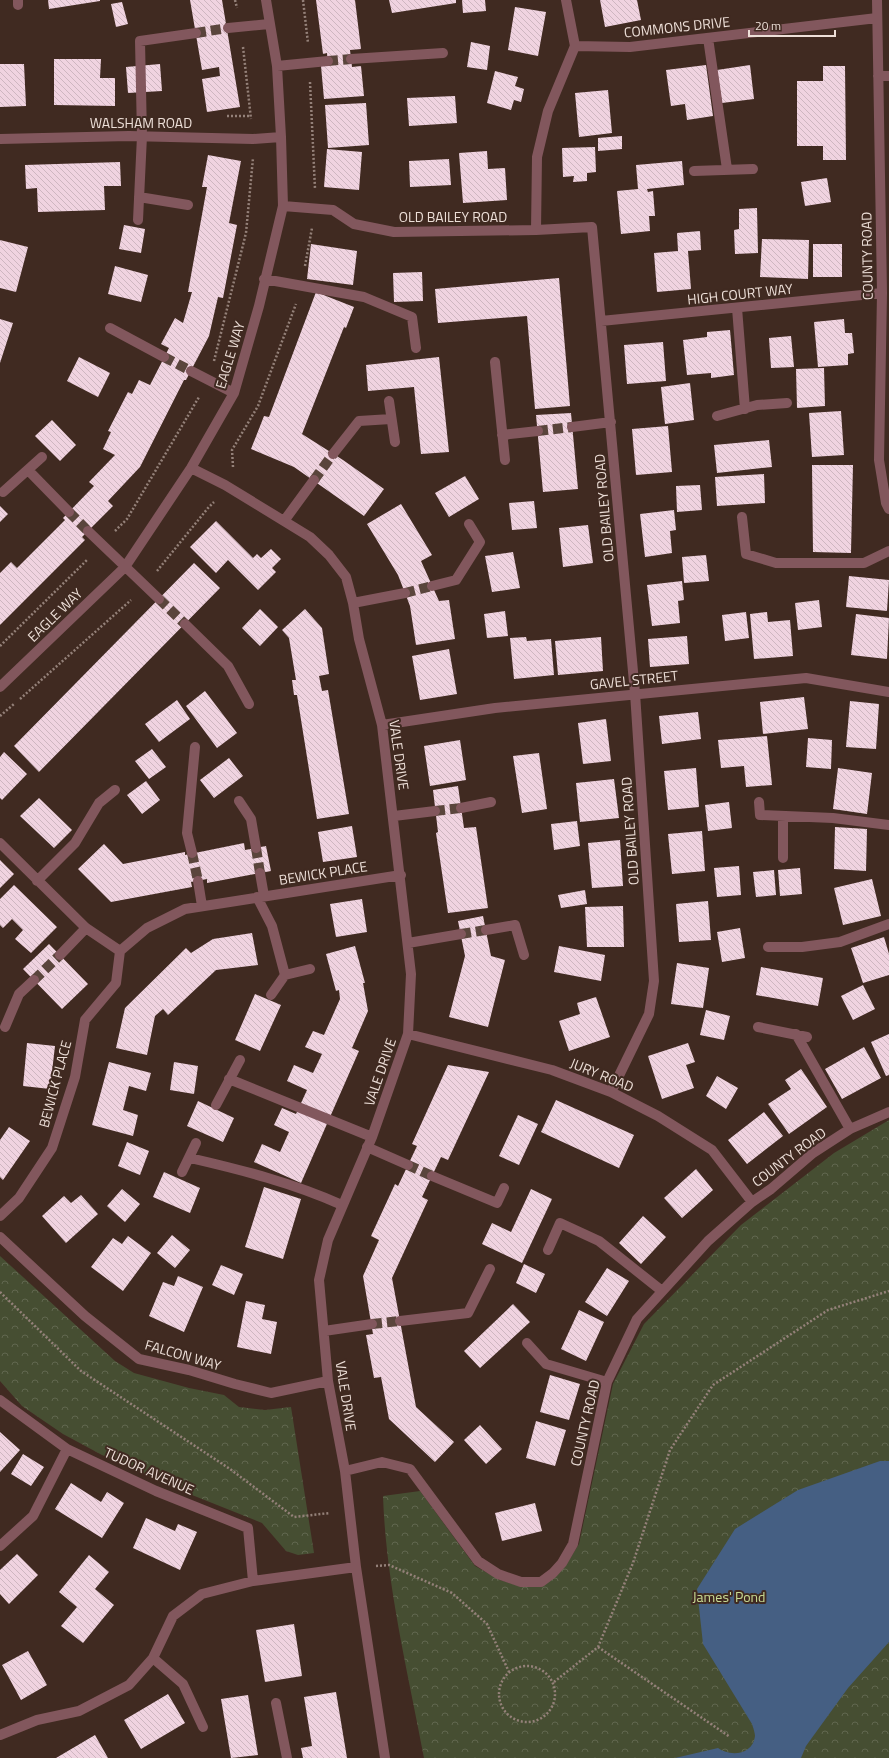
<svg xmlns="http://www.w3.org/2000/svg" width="889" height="1758" viewBox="0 0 889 1758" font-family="'Titillium Web',sans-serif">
<defs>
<pattern id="park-crowns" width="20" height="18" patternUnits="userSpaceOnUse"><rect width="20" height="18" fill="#464e32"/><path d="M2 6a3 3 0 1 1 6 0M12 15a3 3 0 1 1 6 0" fill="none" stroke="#61674f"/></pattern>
<pattern id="building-back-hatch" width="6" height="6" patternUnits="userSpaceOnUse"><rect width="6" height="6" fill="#f0d3e0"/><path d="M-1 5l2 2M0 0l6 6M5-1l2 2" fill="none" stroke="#ceb6c0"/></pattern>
</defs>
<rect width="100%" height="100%" fill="#402a21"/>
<path fill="url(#park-crowns)" d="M889 1120V1758H424C408 1672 386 1584 383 1496L420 1491 475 1566 500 1580 523 1587 566 1565 579 1544 613 1384 644 1324 741 1225 834 1153Z
M0 1256 115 1361 134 1373 189 1388 224 1395 239 1407 265 1410 291 1407 314 1553 298 1555 286 1551 262 1523 182 1491 102 1455 63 1434 22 1406 0 1381Z"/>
<path fill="#455f83" d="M880 1461H889V1642L848 1688 806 1746 801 1758H675L718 1748C730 1757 753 1755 755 1736 755 1733 753 1727 752 1724L703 1644 697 1589 735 1529 798 1490Z"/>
<path fill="url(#building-back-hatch)" d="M48 0H100V1L49 9Z
M190 0H222L240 107 207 112 202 79 220 76 219 67 202 70Z
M316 0H355L361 49 350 50 351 59 352 67 361 66 364 96 324 99 321 66H328L327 53 323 54Z
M389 0H456V3L392 13Z
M462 0H485L486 11 463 13Z
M600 0H637L641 20 605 27Z
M122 2 128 24 116 27 111 4Z
M515 7 546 12 538 56 508 50Z
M471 42 490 46 487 70 467 67Z
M54 59H101L100 78H115V106L54 105Z
M0 64H24L26 106 0 107Z
M160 64 162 91 128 93 126 67Z
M706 65 713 116 687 120 685 104 671 106 666 70Z
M750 65 754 99 722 103 717 70Z
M823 66H845L846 160H823V146H797V81H823Z
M495 71 518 77 515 86 524 89 521 102 514 100 511 110 487 103Z
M608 90 612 133 579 137 575 93Z
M455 96 457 123 409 126 407 98Z
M366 103 369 145 328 148 325 105Z
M622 136V149L598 151V138Z
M595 147 596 172 587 173V181L573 182 574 176 563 177 562 148Z
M327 149 362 152 359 190 324 187Z
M487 151 488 169 505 168 507 200 463 203 459 153Z
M208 155 241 161 229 223 237 225 223 298 218 297 209 336 186 380H184L140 467 108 501 113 506 82 537 85 540 0 625V573L11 562 17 568 65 520 63 518 94 486 89 482 115 455 103 449 111 432 108 431 128 392 132 394 139 380 150 385 169 348 161 344 175 318 183 323 192 292H188L207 187H202Z
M449 159 451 185 410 187 409 161Z
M682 161 684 185 647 189 648 192 653 191 655 216H649L650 231 621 234 617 191 638 189 636 165Z
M120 162 121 186H104L105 210 38 212 37 188 26 189 25 165Z
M827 178 831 202 805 206 801 182Z
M757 208 758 253 735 254 734 230 739 229V209Z
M124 225 145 229 141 253 119 249Z
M700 231 701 250 688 251 691 289 657 292 654 253 678 251 677 233Z
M762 239 809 240 808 279 760 277Z
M0 240 28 247 16 292 0 288Z
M311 244 357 251 353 285 307 279Z
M813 244H842V277H813Z
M115 266 148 275 141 302 108 294Z
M422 272 423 301 394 302 393 273Z
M559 278 570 406 535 409 527 316 438 323 435 289Z
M316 292 354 307 346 328 344 327 302 434 343 460 384 489 364 516 294 467 251 449 264 416 269 417Z
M0 319 13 323 0 363Z
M844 319 845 333H852L854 353 848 354V365L818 367 814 322Z
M730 330 734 375 711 378V373L687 375 683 340 707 337V332Z
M791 336 794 367 771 368 769 338Z
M663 342 666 381 627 384 624 345Z
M79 357 110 373 98 397 67 381Z
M439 357 449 452 421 454 414 387 368 391 366 365Z
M824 368 825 406 797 408 796 369Z
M690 383 694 420 665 424 661 387Z
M841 411 844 455 812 457 809 413Z
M571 413 578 489 543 492 536 415Z
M52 420 76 445 60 461 35 436Z
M668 426 672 472 636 475 632 429Z
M769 440 772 467 717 473 714 445Z
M812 465H853L851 553 813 552Z
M764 474 765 503 717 506 715 477Z
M465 476 479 499 449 517 435 493Z
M700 485 702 510 677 512 676 486Z
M534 501 537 528 512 530 509 503Z
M401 504 432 555 421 561 439 601 449 600 455 639 416 645 410 606 398 575 367 524Z
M0 506 8 514 0 522Z
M674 510 676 530 670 531 672 553 645 557 640 514Z
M216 521 253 558 257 554 261 558 271 549 281 559 272 568 276 572 258 590 228 560 216 573 190 547Z
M588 525 593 563 563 567 559 528Z
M513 552 520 588 492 592 485 556Z
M706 555 709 581 684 583 682 557Z
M194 563 220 588 39 772 14 746Z
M849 576 889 580 887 611 846 607Z
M682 581 684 600 678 601 680 623 652 626 647 585Z
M819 600 822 627 798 630 795 603Z
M260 609 278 627 260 646 242 628Z
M305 609 322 628 329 674 319 676 322 691 328 690 349 814 317 819 297 695H294L292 680H296L289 638 282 630Z
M505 611 508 636 487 638 484 614Z
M746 612 749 638 725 641 722 615Z
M767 612 768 622 790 620 793 656 754 659 750 614Z
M856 614 889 618 887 659 851 655Z
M687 636 689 664 650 667 648 639Z
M526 637 527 641 551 639 554 675 514 679 510 638Z
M601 637 603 671 558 675 555 641Z
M449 649 457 694 420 700 412 656Z
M205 691 237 733 217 748 186 706Z
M804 697 808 729 763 734 760 702Z
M177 700 190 719 159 742 145 724Z
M850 701 879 704 876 749 846 747Z
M698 712 701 739 662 744 659 716Z
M606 719 611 761 583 764 578 723Z
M767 736 772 785 746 787 744 766 721 768 718 740Z
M808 738 832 740 831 769 806 767Z
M460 740 466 780 430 786 424 746Z
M152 749 166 767 149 779 135 761Z
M4 752 27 774 2 800 0 798V757Z
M539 753 547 809 522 813 513 756Z
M229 758 243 776 214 798 200 780Z
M696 768 699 807 668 810 664 771Z
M838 768 872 773 867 814 833 809Z
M614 779 619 818 580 822 576 783Z
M146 781 160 800 142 814 127 795Z
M458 786 464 828 476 827 488 908 448 913 436 833 438 832 433 790Z
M39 798 72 830 54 848 20 816Z
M729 802 732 828 708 831 705 805Z
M577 821 580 846 554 850 551 824Z
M352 826 357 857 323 862 318 832Z
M835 827 867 829 866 871 834 869Z
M702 831 705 871 672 874 668 834Z
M620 840 623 886 592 888 588 843Z
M244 843 245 850 266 846 271 871 207 883V879L191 882 192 887 111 902 78 869 104 844 123 864 185 852V855Z
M0 860 14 874 0 888Z
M739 866 741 895 717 897 714 868Z
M800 868 802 894 780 896 778 870Z
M774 870 776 895 756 897 753 872Z
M872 879 881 916 843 925 834 888Z
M14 885 57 927 31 953 15 939 23 930 12 919 3 928 0 925V899Z
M585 890 587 904 561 908 558 895Z
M362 899 367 932 336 937 330 904Z
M708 901 711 940 679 942 676 904Z
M623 906 624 947H587L585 907Z
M483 916 491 956 505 960 488 1027 449 1017 465 956 458 921Z
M740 928 745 958 722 962 717 932Z
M252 933 258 965 216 970 168 1015 163 1009 155 1016 147 1055 116 1048 125 1008 186 948 191 953 213 939Z
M884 937 889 954V975L863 983 851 948Z
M49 944 88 984 62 1009 23 969Z
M355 946 365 983H363L368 1011 352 1048 359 1051 301 1183 254 1162 262 1144 280 1152 289 1132 274 1125 282 1108 296 1114 307 1090 287 1081 294 1065 313 1073 322 1054 305 1047 313 1031 324 1035 340 999 339 990 336 991 326 954Z
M559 946 605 955 601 981 554 972Z
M677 963 709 968 703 1008 671 1004Z
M761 967 823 978 818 1006 756 995Z
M863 985 875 1009 853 1020 841 996Z
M255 994 281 1005 260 1051 235 1040Z
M596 997 610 1037 569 1051 559 1021 580 1014 577 1003Z
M706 1010 730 1016 724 1040 700 1035Z
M889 1034V1075L886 1076 871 1042Z
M27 1043 55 1046 50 1089 23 1086Z
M688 1043 695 1062 686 1065 694 1088 662 1099 648 1056Z
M864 1047 881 1078 842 1099 825 1069Z
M109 1062 151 1073 146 1091 129 1086 123 1110 138 1115 133 1136 92 1125Z
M174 1062 198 1066 194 1094 170 1090Z
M448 1065 489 1072 448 1160 441 1157 432 1176 422 1197 428 1200 392 1278 416 1407 454 1442 435 1462 389 1419 381 1377 374 1378 366 1335 373 1334 363 1276 379 1240 371 1236 395 1184 398 1186 417 1146 412 1144Z
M801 1069 827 1107 789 1134 768 1104 791 1089 785 1080Z
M717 1076 738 1088 726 1109 706 1096Z
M556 1100 634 1135 619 1168 541 1132Z
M198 1101 234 1118 223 1142 187 1126Z
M764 1112 783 1136 747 1164 728 1140Z
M518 1115 538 1124 519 1165 499 1156Z
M9 1127 30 1141 3 1180 0 1177V1140Z
M127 1142 149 1151 140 1175 118 1166Z
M696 1169 713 1190 682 1218 664 1198Z
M164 1172 200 1188 190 1213 153 1197Z
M264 1187 301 1199 283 1259 245 1247Z
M122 1189 140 1204 125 1222 107 1206Z
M531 1189 552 1199 522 1263 482 1244 492 1223 511 1232Z
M81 1195 98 1214 66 1243 42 1216 64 1196 71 1203Z
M643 1216 666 1237 641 1264 619 1243Z
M172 1235 190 1250 175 1268 157 1253Z
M128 1236 151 1253 123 1291 91 1267 113 1238 122 1244Z
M524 1264 545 1274 536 1293 516 1283Z
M221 1265 243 1274 234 1295 212 1285Z
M607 1268 629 1281 607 1316 585 1302Z
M178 1276 203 1287 184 1332 149 1316 163 1282 174 1286Z
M246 1301 265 1305 262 1319 277 1322 271 1354 237 1347Z
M513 1304 530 1322 480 1368 464 1351Z
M579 1310 604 1322 586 1361 561 1349Z
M550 1375 580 1384 569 1420 540 1412Z
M536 1421 566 1430 555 1466 526 1458Z
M480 1425 502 1449 486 1464 464 1440Z
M0 1432 20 1450 0 1472Z
M23 1454 44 1467 31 1486 11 1474Z
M71 1483 101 1502 107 1492 124 1503 102 1538 55 1509Z
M535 1503 542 1531 502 1541 495 1513Z
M146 1518 175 1531 178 1524 197 1532 180 1570 133 1548Z
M17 1554 38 1575 9 1604 0 1594V1570Z
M89 1555 109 1572 95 1589 114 1605 83 1643 61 1626 77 1607 59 1592Z
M294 1624 302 1676 265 1682 256 1630Z
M28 1651 47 1685 21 1700 2 1665Z
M336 1692 347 1758H303L301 1748 312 1746 304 1697Z
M168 1694 185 1723 141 1749 124 1720Z
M248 1695 258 1755 231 1758 221 1699Z
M95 1735 108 1758H56Z"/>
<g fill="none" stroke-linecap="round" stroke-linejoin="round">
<path stroke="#5a453c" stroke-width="10" stroke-dasharray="10 5" stroke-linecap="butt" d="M196 33 228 28
M328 61 351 59
M164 357 191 371
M538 431 572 427
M314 480 333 454
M69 512 88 531
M405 593 432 586
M159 599 185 624
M435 811 461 808
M256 848 260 873
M192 853 198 881
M461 934 486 930
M34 980 60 955
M408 1165 432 1176
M372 1324 400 1321"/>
<path stroke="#948179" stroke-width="2.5" stroke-dasharray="2 2" stroke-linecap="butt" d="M235 0 237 8
M303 0 308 43
M243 47 251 119
M310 82 315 189
M227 116H250
M305 266 312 228
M214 361 246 233 253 158
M233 467 232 450 258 406 296 304
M115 531 127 519 199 397
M157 571 208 508 214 502
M0 646 88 559
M20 699 131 600
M0 716 14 704
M0 1292 81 1371 230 1469 294 1517 330 1513
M376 1566 389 1565 452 1593 487 1624 509 1672
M598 1647 730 1737
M499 1694a28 28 0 1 1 56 0a28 28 0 1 1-56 0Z
M554 1682 598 1647 633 1563 670 1450 713 1385 828 1310 889 1291"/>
<path stroke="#82575d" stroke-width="10" d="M18 0V5
M877 0 882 293 879 460 886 503 889 509
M228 28 269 24
M708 38 727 169
M575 46 630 47 877 18
M351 59 443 53
M277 66 328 61
M878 76H889
M0 139 129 136 253 139 281 137
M694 171 753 169
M139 197 188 205
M283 206 333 210 354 224 394 232 536 230 592 227 635 693 654 981 649 1014 611 1092
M138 220 142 136 140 41 196 33
M536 230 537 157 548 111 575 46 566 0
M264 279 364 297 412 317 416 348
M737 308 745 409
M601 321 882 293
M110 328 164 357
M495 362 505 460
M191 371 234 393
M389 401 395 442
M717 416 757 405 787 403
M572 427 611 422
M502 435 538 431
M333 454 359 421 391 419
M191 468 225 485 310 537 329 555 346 577 353 603 359 639 382 725 411 974 408 1034 372 1137 328 1240 319 1280 328 1381 345 1471 356 1567 385 1758
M28 470 69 512
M3 492 42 457
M742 517 746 554 776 563H864L889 551
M284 521 314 480
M88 531 159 599
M432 586 456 580 480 542 469 524
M353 603 405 593
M185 624 228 666 249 704
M0 687 125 567 191 468 234 393 259 306 283 206 281 137 277 66 266 0
M382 725 495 708 806 678 889 692
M239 801 251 819 256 848
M759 802 760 815 833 818 889 825
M461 808 491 802
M394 816 435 811
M783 816V858
M0 843 86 928 120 951
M192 853 187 833 195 747
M260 873 264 896
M37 881 75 843 99 803 115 790
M198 881 202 906
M257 897 272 926 285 975
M486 930 515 925 524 955
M408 943 461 934
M768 947H802L840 942 889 924
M60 955 86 928
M271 995 285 975 310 969
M5 1027 19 994 34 980
M758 1027 807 1037
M408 1034 552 1070 611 1092 658 1116 712 1150 752 1202
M796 1034 850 1129
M229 1079 372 1137
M216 1105 240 1060
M367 1147 408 1165
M190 1158C242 1170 293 1183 342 1205
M182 1172 196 1143
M432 1176 497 1203 504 1188
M0 1216 19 1198 52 1148 75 1077 85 1020 116 983 120 951 147 928 185 909 401 875
M0 1237 85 1316 139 1359 189 1370 235 1384 271 1393 328 1381
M548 1250 560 1223 599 1241 662 1291
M400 1321 468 1313 490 1269
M324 1331 372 1324
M527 1343 546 1364 607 1382
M0 1400 67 1449 156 1491 248 1528 253 1581
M345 1471 382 1462 410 1469 478 1561 498 1574 521 1582H541L553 1573 562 1563 573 1544 607 1382 637 1319 708 1241 752 1202 771 1189 813 1153 850 1129 889 1112
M0 1546 33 1516 67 1449
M153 1658 183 1684 203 1727
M276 1703 287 1758
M0 1735 37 1720 79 1711 129 1685 153 1658 173 1616 202 1594 253 1581 356 1567"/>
</g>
<g text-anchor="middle" stroke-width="4" stroke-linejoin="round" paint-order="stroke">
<g font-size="14" fill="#eddfd8" stroke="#402a21">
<text transform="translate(677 27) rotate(-6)" y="5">COMMONS DRIVE</text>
<text x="141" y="128">WALSHAM ROAD</text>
<text x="453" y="222">OLD BAILEY ROAD</text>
<text transform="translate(867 256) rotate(-91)" y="5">COUNTY ROAD</text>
<text transform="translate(740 294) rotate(-6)" y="5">HIGH COURT WAY</text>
<text transform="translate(230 355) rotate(-73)" y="5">EAGLE WAY</text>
<text transform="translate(604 508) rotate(-95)" y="5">OLD BAILEY ROAD</text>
<text transform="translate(55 615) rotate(-44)" y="5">EAGLE WAY</text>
<text transform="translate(634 680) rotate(-6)" y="5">GAVEL STREET</text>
<text transform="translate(399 755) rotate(82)" y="5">VALE DRIVE</text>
<text transform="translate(630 831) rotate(-94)" y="5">OLD BAILEY ROAD</text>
<text transform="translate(323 873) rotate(-9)" y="5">BEWICK PLACE</text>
<text transform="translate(380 1072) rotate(-71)" y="5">VALE DRIVE</text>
<text transform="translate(602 1075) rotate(22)" y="5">JURY ROAD</text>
<text transform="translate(55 1084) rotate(-75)" y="5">BEWICK PLACE</text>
<text transform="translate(789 1157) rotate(-37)" y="5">COUNTY ROAD</text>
<text transform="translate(183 1355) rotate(16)" y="5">FALCON WAY</text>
<text transform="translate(346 1396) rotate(81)" y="5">VALE DRIVE</text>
<text transform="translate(585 1423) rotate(-77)" y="5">COUNTY ROAD</text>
<text transform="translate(149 1471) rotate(24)" y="5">TUDOR AVENUE</text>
</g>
<g font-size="14" fill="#cadd95" stroke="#402a21">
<text x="729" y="1602">James' Pond</text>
</g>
</g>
<path d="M749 30v6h86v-6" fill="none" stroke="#eddfd8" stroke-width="2"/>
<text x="755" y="30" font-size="12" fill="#eddfd8" stroke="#402a21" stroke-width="3" paint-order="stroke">20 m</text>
</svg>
